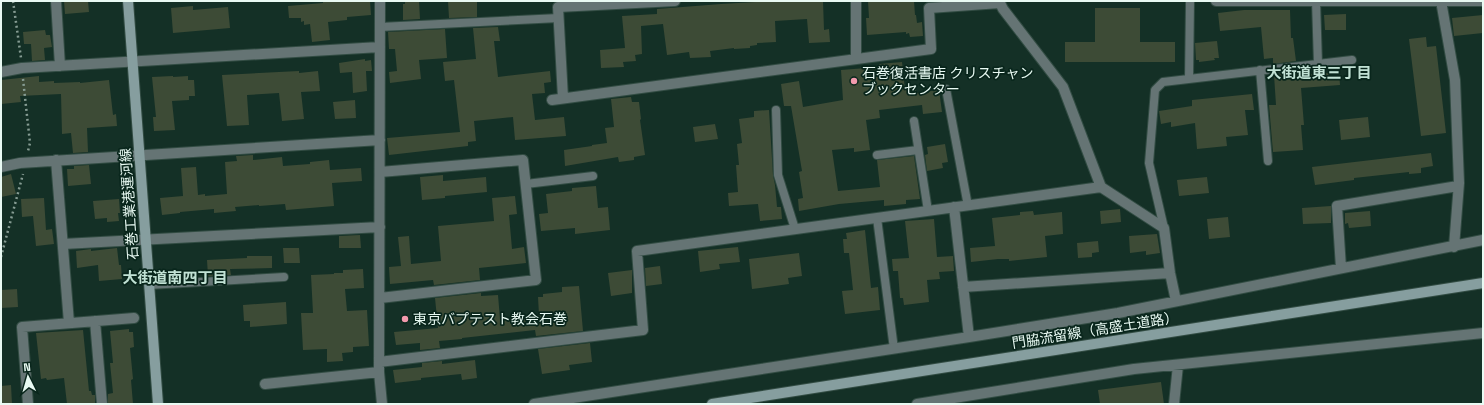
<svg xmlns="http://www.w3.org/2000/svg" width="1484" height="405" viewBox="0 0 1484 405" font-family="'Space Grotesk','Noto Sans JP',sans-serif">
<rect width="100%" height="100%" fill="#143026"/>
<path fill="#3d4b36" d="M64 1H88L89 12 65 14Z
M323 1H370L371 15 347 17V20L328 22 330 40 312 42 310 24 304 25V21L301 22V18H289L288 6 323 3Z
M405 1H419L420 19 403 20V4H405Z
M448 1H477V17L449 18Z
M772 1H823L824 30 829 29 830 42 809 43 807 19 775 21 776 42 757 43V45L750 46V48L734 49V48L710 51 711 57 690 58 689 52 667 55 663 24 641 26 642 54 635 55 636 61 623 62 624 67 601 68 600 50 625 48 622 16 657 14V9L721 4Z
M868 1H914L915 15H916L917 23 922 22 923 36 910 37 909 33 906 34V32L867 35 866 18H869Z
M193 6V10L228 7 230 28 173 33 171 8Z
M1095 8H1140V42H1175V62H1065V42H1095Z
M1244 10H1290L1291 38H1293L1296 61 1273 64V58L1264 59 1261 27 1220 31 1218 13Z
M1346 14V30H1325L1324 15Z
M1483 15V33L1454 36 1452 18Z
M498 27 500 41H494L498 77 550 71 551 82 544 83 545 93 532 94 535 120 564 117 566 136 515 140 513 117 474 121 476 141 468 142V146L389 155 387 138 460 132 454 80 445 81 443 62 476 59 473 28Z
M445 29 447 58 419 60 421 79 390 83 389 72 397 71 395 49H389L388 32Z
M45 30 46 35H50L52 47 44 48 45 60 32 61 31 44H24L23 32Z
M1426 37 1427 47 1436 46 1446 133 1421 136 1409 39Z
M1217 41 1219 58H1214L1215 60 1199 62V60H1196L1195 43Z
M365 59V61L371 60 372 71H366L367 91 353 93 352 72 340 73 339 63Z
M902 62 905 90H916V93L939 90 942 112 923 114 922 105 879 110 880 118 866 120 870 150 854 152V148L832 150 838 191 880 187 877 160 914 156 920 199 906 200V204L884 206V200L839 204 799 211 798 199 803 198 799 172 802 171 791 106H784L781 84 799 81 803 107 843 100 841 70 879 67V64Z
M299 71V73L318 71 320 91 301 92 304 119 282 121 279 93 247 95 249 125 227 126 222 75Z
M1297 72 1298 75 1339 72 1340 85 1301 88 1304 125H1301L1303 150 1273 152 1269 105H1276L1274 75Z
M39 76V82L54 81V83L80 82V83L109 80 113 115 116 114 117 126 87 128 88 152 73 153 71 133 62 134 61 94 20 96 21 102 1 104V80Z
M173 76V77L188 76V80H194L195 96H189V100L172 101 175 130 154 131 153 117H156L152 77Z
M1252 94 1254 110H1245L1248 135 1226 137 1227 146 1197 149 1195 123 1171 127V122L1161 124 1159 111 1192 106V100Z
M631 97 632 102H639L641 119 640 120 645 155 634 157V160L619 162 618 157 565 166 564 150 592 146V145L607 143 605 128 614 127 611 99Z
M355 100 356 118 335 119 333 102Z
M769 110 773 175 775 185 777 207H781L782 219 760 221 758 204 729 206 728 193 738 192 736 165H739L737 144 742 143 739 119 754 117V111Z
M1368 117 1370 137 1341 140 1339 120Z
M715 124 718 139 695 142 693 127Z
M945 144 948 162 942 163 943 168 927 171 925 155 928 154 927 147Z
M1431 153 1433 166 1421 168V173L1409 174V172L1354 178V180L1315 185 1312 167Z
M253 155V160L282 157 283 166 310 164V162L329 160 330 170 361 168 362 181 332 183 334 206 286 210 285 204 259 206V205L235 207 236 211 214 213V209L180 212V213L162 215 160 198 183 196 181 168 196 167 198 195 205 194V196L227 194 225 162 237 161 236 156Z
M89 165 91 184 68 186 67 169H74V166Z
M11 174 16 194 1 197V177Z
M443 175V181L486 177 487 192 445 196V198L422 200 420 177Z
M1207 177 1209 193 1179 196 1177 180Z
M596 186 598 208 608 207 610 230 575 234V228L541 231 539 214 548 213 546 194 572 191V188Z
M515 196 517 214 509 215 512 249 524 247 526 263 479 268 480 280 434 285 433 280 390 284 389 267 401 266 398 237 409 236 411 264 441 261 438 226 494 221 492 198Z
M44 198 46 230 52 229 54 244 36 246 33 216 22 217 21 199Z
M119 199 120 213H118L119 221 107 222V218L95 219 93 201Z
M1331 206V223L1303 224 1302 208Z
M1120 209 1121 222 1101 224 1100 211Z
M1033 211 1034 215 1062 212 1063 234 1045 236 1047 257 1009 261V259H998L971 262 970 248 995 246 992 218 1020 215V212Z
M1370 211 1371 226 1349 228 1348 223 1345 224V213Z
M1228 217 1230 237 1209 239 1207 219Z
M934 219 937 257 953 256 954 271 939 272 940 279 927 280 929 302 904 305 903 298H900L898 271H893L892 259 909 258 905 221Z
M865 230 871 288 878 287 880 310 845 314 842 291 853 290 849 253H844L843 239H847L846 233Z
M1157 234 1160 253 1146 255V251L1130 253 1129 236Z
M360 235 361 248H339V236Z
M1098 241 1099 252 1092 253V257L1078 258 1077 243Z
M738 247 740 262 719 264 720 269 700 272 698 251Z
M117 248 119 265H121L122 279 99 281 98 265 77 268 76 251 91 249V251Z
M283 248H299L300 263H284Z
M799 253 802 276 788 278 789 284 752 289 749 259Z
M247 256H272V268L230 269 231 275 208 276 207 260 247 258Z
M660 266 662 284 646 286 645 268Z
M363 269 364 288 345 289 347 311 367 310 369 346 353 347V352L342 353 343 361 327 362V349L303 350 301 313H313L311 275 334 274V273H343V270Z
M632 270V293L611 296 608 273Z
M579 286 583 331 536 336 535 330 462 338V339L439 341 440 348 420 350V343L396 345 394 332 438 328 435 298 481 293V296L498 295 500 319 539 315 538 297H543V294L562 292V287Z
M17 289 18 307 1 308V290Z
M286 302 287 324 250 327V321H244L243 305Z
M129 329V332H133L134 347 130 348 133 379 131 380 133 404H108V394L113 393 110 363H113L110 331Z
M83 330 89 391H91L92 395H95V404H67L64 378 47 380 46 378 41 379 36 333Z
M590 343 592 362 569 365 570 370 542 374 538 349Z
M475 360 477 378 462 380 461 374 421 378V380L395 383 393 370 422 367V363L442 361V364Z
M1161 382 1164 404H1100L1098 390Z
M11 385 12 404H1V386Z"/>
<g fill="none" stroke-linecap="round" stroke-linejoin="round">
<g stroke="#324c43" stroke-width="10">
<path id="lane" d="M1316 1 1318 64
M380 27 559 18
M1260 70 1268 161
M1189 79 1190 1
M946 89 968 206
M776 110 778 175 795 229
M914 121 928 211
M877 155 918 150
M526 184 593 176
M877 218 894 349
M1164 228 1149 163 1155 90 1163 82 1352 60
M149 285 284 277"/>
</g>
<g stroke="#324c43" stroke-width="12">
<path id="street" d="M56 1 60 66
M380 1 379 372 382 404
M856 1V59
M999 1 1003 9 1063 87 1101 187 1164 228 1170 273 1176 301
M1216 1H1483
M1441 1 1455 80 1459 183 1454 247
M1 72 22 68 380 47
M563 98 558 7 675 1
M552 100 931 49 929 8 1000 3
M56 160 69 323
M1 167 20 163 380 140
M954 207 969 337
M63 244 380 227
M1341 268 1337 206 1458 186
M963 287 1170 273
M380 298 536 280 523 160 380 172
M95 321 102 404
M379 362 643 330 637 251 1101 187
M265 384 379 372
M28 404 22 327 134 318
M534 404 969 337 1118 313 1483 240
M917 404 1134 369 1483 333
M1174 404 1178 365"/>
</g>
<g stroke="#324c43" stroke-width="12">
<path id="secondary" d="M128 1 158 404
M712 404 1483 283"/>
</g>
<path stroke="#869c93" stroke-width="2.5" stroke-dasharray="2 3" stroke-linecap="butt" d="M13 1 21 58
M23 79 30 143 28 151
M1 257 23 174"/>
<use href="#lane" stroke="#657474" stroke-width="8"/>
<use href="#street" stroke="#657474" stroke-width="10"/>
<use href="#secondary" stroke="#869e9f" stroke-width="10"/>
</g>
<g fill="#f29aad" stroke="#09261c" stroke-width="1.5">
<circle cx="854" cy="81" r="4"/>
<circle cx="405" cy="319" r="4"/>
</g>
<g text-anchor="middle" stroke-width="3.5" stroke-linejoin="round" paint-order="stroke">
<g font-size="14" fill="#e9faf3" stroke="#09261c" text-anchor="start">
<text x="862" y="78">石巻復活書店 クリスチャン<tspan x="862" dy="16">ブックセンター</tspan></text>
<text x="413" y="324">東京バプテスト教会石巻</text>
</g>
<g font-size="14" fill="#e9faf3" stroke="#09261c">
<text transform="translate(129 204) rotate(-94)" y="5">石巻工業港運河線</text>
<text transform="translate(1095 330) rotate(-9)" y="5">門脇流留線（高盛土道路）</text>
</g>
<g font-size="15" font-weight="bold" fill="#c1e1d4" stroke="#09261c">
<text x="1319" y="78">大街道東三丁目</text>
<text x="175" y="283">大街道南四丁目</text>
</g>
</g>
<rect width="1484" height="405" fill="none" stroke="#e9faf3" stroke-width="4"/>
<g transform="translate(28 377) rotate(355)" stroke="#09261c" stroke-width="3" paint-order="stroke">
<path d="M0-3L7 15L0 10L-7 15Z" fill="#e9faf3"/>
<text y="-6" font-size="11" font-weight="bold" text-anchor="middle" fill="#e9faf3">N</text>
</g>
</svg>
